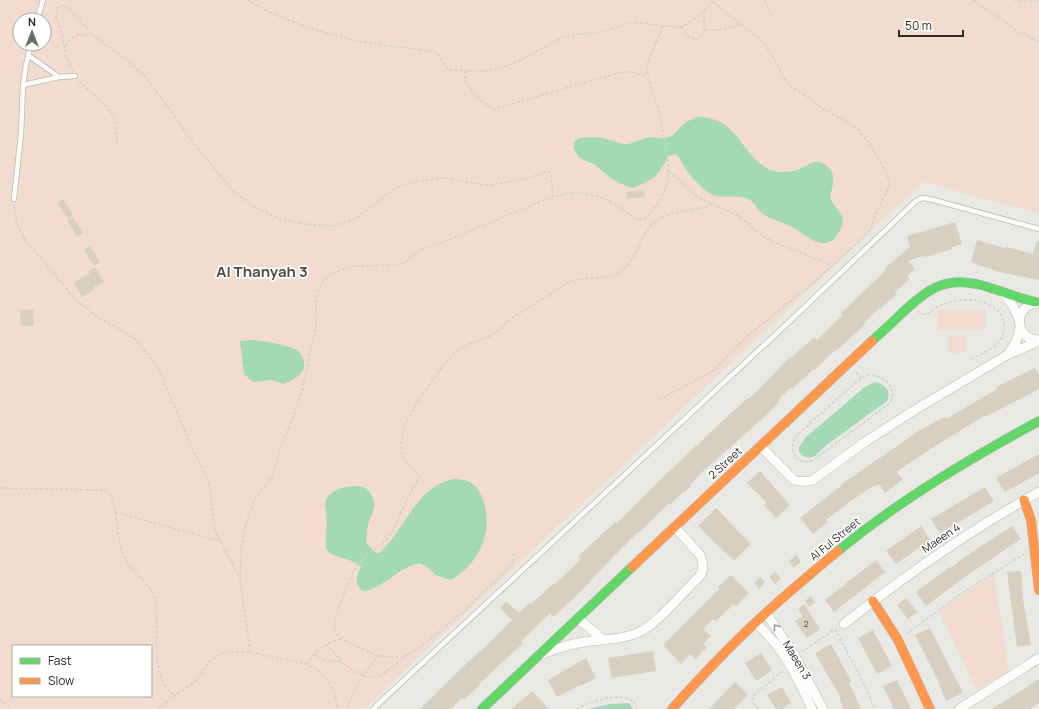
<svg xmlns="http://www.w3.org/2000/svg" width="1039" height="709" viewBox="0 0 1039 709" font-family="Manrope,sans-serif">
<rect width="100%" height="100%" fill="#e8e8e4"/>
<path fill="#f1dccf" fill-rule="evenodd" d="M0 0H1039V213L923 182 364 709H0ZM20 20H44V44H20ZM13 646H151V696H13Z
M937 310H985V330H937Z
M948 336H966V353H948Z
M994 574 1009 671 977 690 939 611Z"/>
<path fill="#a3d9b7" d="M697 117C738 117 738 151 768 169 774 173 787 172 795 171 806 168 816 155 828 167 831 169 833 173 833 177 834 184 831 191 830 198 838 214 850 216 837 235 824 255 803 232 790 226 780 221 770 220 762 213 757 210 755 203 750 200 738 192 721 201 709 193 699 186 690 176 684 166 681 162 680 157 676 154L668 156C659 176 652 181 632 188L619 183 609 177 594 164 579 158 574 149V142L579 138 592 137 603 138 623 144H629L649 137 664 138 672 136 686 122Z
M255 340C268 342 284 344 297 350 301 353 304 359 304 363 305 375 293 379 284 384L271 380 253 382 244 374 240 341Z
M875 382C885 384 892 391 887 401L825 446 815 456 810 458 803 456 799 452V447L806 437 865 387Z
M453 479C468 479 476 483 482 497 495 530 480 563 451 580 446 578 441 577 436 575 432 572 427 566 421 564 406 561 381 591 363 591 354 585 356 575 361 567 350 556 336 561 326 549 325 537 328 524 326 512 326 508 324 503 326 500 331 488 354 483 365 488 370 491 374 498 374 504 375 511 370 517 368 524 367 530 367 537 366 543L376 553H379C406 530 415 487 453 479Z
M629 703 633 709H589L610 704Z"/>
<path fill="#d9cfc0" d="M644 190 645 197 627 199 626 192Z
M63 199 73 215 68 219 57 203Z
M73 217 83 233 77 237 67 220Z
M955 222 962 244 951 248 952 249 926 257 925 255 908 261 915 269 907 276 910 279 895 292 897 294 880 309 879 308 864 323 865 324 859 330 836 351 835 350 815 370 814 369 792 389 790 388 778 400 779 402 763 418 701 473 690 485 691 486 685 492 684 491 670 505 669 503 639 533 638 532 611 559 590 581V582L575 597 553 617 550 613 521 641 523 643 479 684 480 685 464 700 462 698 451 709H420L469 661 485 647 512 620 500 608 506 601 519 613 529 603 531 604 553 584 554 585 581 559 578 557 584 551 615 522 617 523 660 480 733 411 748 398 749 399 790 357 791 358 814 337 817 340 843 315 841 313 886 270 885 268 910 247 907 236Z
M977 240 1005 248 1006 247 1033 254 1037 241 1039 242V280L999 272 971 262Z
M90 246 100 262 94 266 84 250Z
M95 267 104 282 94 287 95 289 82 297 74 282 90 273 88 271Z
M33 309 34 326H21L20 310Z
M1035 368 1039 375V389L985 417 984 416 932 448 896 472 903 479 885 493 879 484 874 487 873 486 845 505H846L826 520 828 522 813 534 800 518 842 485V484L920 430 944 417 946 419 997 389 996 387Z
M1039 454V473L1005 492 996 478Z
M760 471 790 505 776 518 764 505 766 502 747 483Z
M985 487 994 501 940 533 931 519Z
M716 508 751 544 734 561 698 526Z
M921 526 930 540 896 564 886 551Z
M1012 526 1021 539 959 581 926 606 916 592 950 567V568L958 563 957 562Z
M796 555 801 562 794 568 789 561Z
M876 560 885 572 834 612 825 600Z
M1021 571 1023 599 1031 645 1017 647 1007 572Z
M775 572 781 578 775 584 769 577Z
M731 575 749 593 736 606 734 604 716 621 713 619 703 629 711 636 703 644 707 647 695 659 690 654 681 664 663 645 719 589 718 587Z
M760 577 765 582 759 589 754 583Z
M811 596 815 602 809 607 805 601Z
M906 598 917 612 908 619 897 605Z
M804 604 820 629 807 638 795 621 803 616 798 609Z
M930 628 963 693 946 701 938 681 915 635Z
M873 630 892 666 877 674 858 638Z
M831 644 852 682 849 683 861 709H844L839 698H841L815 653Z
M653 651 656 671 611 678 608 658Z
M761 653 772 670 756 681 745 663Z
M586 658 596 678 580 686V685L557 697 548 680Z
M1039 679V703L1030 709H992Z
M897 680 911 709H894L883 686Z
M735 682 748 695 734 709H709Z
M782 687 791 703 782 709H776L767 695Z
M532 691 549 709H512Z"/>
<g fill="none" stroke-linecap="round" stroke-linejoin="round">
<g stroke="#babab7" stroke-width="6">
<path id="lane" d="M37 20 43 0
M28 55 59 77
M23 85 59 77 75 76
M14 199 21 134 23 85 26 65 31 44
M373 709 790 321 916 201 922 198 930 199 1039 229"/>
</g>
<g stroke="#babab7" stroke-width="10">
<path id="street" d="M1004 294 1013 306 1019 320
M1038 303C1012 305 1014 340 1039 340
M1008 354 1016 342 1020 328
M760 446 794 480C801 482 806 482 813 480L865 442 913 411 1007 355 1039 341
M766 613 795 656 823 709
M578 618 603 640
M756 623C762 629 769 636 775 643 790 662 802 687 812 709
M844 624C906 575 970 530 1039 492
M543 654C559 647 575 643 591 641 608 639 624 639 640 632 658 623 683 592 699 577 704 570 704 564 700 555L675 527
M959 709 1039 658"/>
</g>
<g stroke="#babab7" stroke-width="10">
<path id="fast" d="M872 341C882 332 893 322 903 312 927 290 943 277 977 284 997 289 1016 298 1036 302
M838 551C900 500 969 459 1039 421
M482 709 632 567"/>
</g>
<g stroke="#babab7" stroke-width="10">
<path id="slow" d="M1024 500 1031 520 1039 590
M632 567 872 341
M873 601 898 640 930 709
M672 709C698 680 724 652 753 625 780 599 809 575 838 551"/>
</g>
<path stroke="#d0d0d0" stroke-width="1.5" stroke-dasharray="3 2" stroke-linecap="butt" d="M247 0C281 20 321 33 359 41 384 46 410 48 435 52 443 57 442 65 449 70L480 71 492 70 503 67 525 58 563 37 581 34 598 33 630 23H642L663 26 681 27 689 23 704 11 714 0
M765 0 771 15
M973 0 1019 32 1039 42
M1014 0 1024 2 1038 0
M681 27 689 37 696 39 699 38 704 33V11
M704 30H717L741 25
M65 46C71 36 80 33 92 35
M73 71 66 57 63 37 56 16 57 8 61 6 69 8 93 35 122 56 145 76 196 146 233 191 254 207 281 219 304 224 330 226 337 225 357 218 390 192 401 186 415 181 446 178 483 185H491L529 178 548 171 551 174 553 196
M466 71C465 75 464 79 466 83 469 90 487 108 494 109L621 72H634L646 77
M79 81C90 93 110 105 115 121 117 129 116 138 117 146
M669 172 677 177 685 186 698 197 739 216 761 235 776 243 832 265
M14 205 17 224 25 240 77 301 98 317 133 337 152 359 160 372 192 448 207 478 210 488 215 531 239 576
M918 311C920 313 923 315 926 314 930 313 933 310 936 308 947 301 960 299 972 300 980 301 991 304 997 310 1008 320 1006 339 993 347 986 352 977 356 969 360
M856 372 861 378
M867 375C882 374 898 386 890 403L815 459C798 469 785 450 797 435L856 382Z
M658 399 664 397 713 371 745 338 818 279 866 235 872 228 875 215 889 187V182L886 172 868 142 858 130 846 121 823 109 806 96 791 87 784 78 774 58 763 42 713 2
M0 488 104 490 110 494C119 514 116 541 125 559 133 575 151 582 155 600 161 631 147 674 175 696
M115 512 219 541
M514 553 513 563 510 567 464 611 417 650 405 656 398 657 378 656 341 639 335 632 334 623 345 591 353 573 358 564 373 550 384 542 393 531 401 512 418 479 419 475C409 465 402 460 401 445 401 439 402 433 404 427 410 411 444 360 458 350 469 342 484 341 496 332 502 328 506 322 512 318 521 311 533 306 543 299 551 294 559 287 568 283 584 275 603 281 618 273 638 263 637 235 655 222 671 209 693 212 712 205
M835 629 864 684 875 709
M906 634 965 591 1024 554
M326 644C334 650 336 657 343 663 355 673 368 681 383 674L409 654
M250 652 240 578 241 549 247 520 255 498 273 476 280 449 290 425 302 391 316 325V300L319 289 325 279 335 272 355 266 399 265 406 262 413 255 423 249 451 239 549 198 569 193H579L597 196 613 203 636 219 641 220 646 218 659 202 666 187 668 177V162L660 114 646 72 647 64 663 26
M802 652 835 629
M314 654 324 660 342 662
M307 664C315 650 326 643 341 639
M0 699 11 709
M158 709C163 704 169 700 175 695 182 690 191 686 197 679 205 671 207 659 219 655 236 648 258 653 276 658 286 660 296 661 306 664 324 670 337 690 337 709
M347 709C354 689 364 672 378 656
M577 709C589 701 633 687 637 709
M758 709 753 702V696L783 671"/>
<use href="#lane" stroke="#fcfcfb" stroke-width="4.5"/>
<use href="#street" stroke="#fcfcfb" stroke-width="9"/>
<use href="#fast" stroke="#63d668" stroke-width="9"/>
<use href="#slow" stroke="#ff974d" stroke-width="9"/>
</g>
<defs><path id="oneway-chevron" d="M-2-3.5L2.5 0L-2 3.5" fill="none" stroke-width="1.6" stroke-linecap="round" stroke-linejoin="round"/></defs>
<use stroke="#9e9d9b" href="#oneway-chevron" transform="translate(776 627) rotate(-126)"/>
<g text-anchor="middle" stroke-width="3.5" stroke-linejoin="round" paint-order="stroke">
<g font-size="9" fill="#56524c">
<text x="806" y="627">2</text>
</g>
<g font-size="11" fill="#2a2926" stroke="#fff">
<text transform="translate(725 463) rotate(-43)" y="4">2 Street</text>
<text transform="translate(941 538) rotate(-34)" y="4">Maeen 4</text>
<text transform="translate(835 539) rotate(-39)" y="4">Al Ful Street</text>
<text transform="translate(797 660) rotate(59)" y="4">Maeen 3</text>
</g>
<g font-size="15" font-weight="bold" fill="#4c4c45" stroke="#fff">
<text x="262" y="277">Al Thanyah 3</text>
</g>
</g>
<rect x="12" y="645" width="140" height="52" fill="#ffffff" stroke="#aaa9a8"/>
<rect x="20" y="658" width="20" height="6" fill="#63d668" stroke="#aaa9a8"/>
<text x="48" y="665" font-size="12" fill="#2a2926">Fast</text>
<rect x="20" y="678" width="20" height="6" fill="#ff974d" stroke="#aaa9a8"/>
<text x="48" y="685" font-size="12" fill="#2a2926">Slow</text>
<g transform="translate(32 32)"><circle r="19" fill="#ffffff" stroke="#aaa9a8"/>
<path d="M0-3L7 15L0 10L-7 15Z" fill="#6c6c68"/>
<text y="-6" font-size="11" font-weight="bold" text-anchor="middle" fill="#2a2926">N</text>
</g>
<path d="M899 30v6h64v-6" fill="none" stroke="#2a2926" stroke-width="2"/>
<text x="905" y="30" font-size="12" fill="#2a2926" stroke="#ffffff" stroke-width="3" paint-order="stroke">50 m</text>
</svg>
